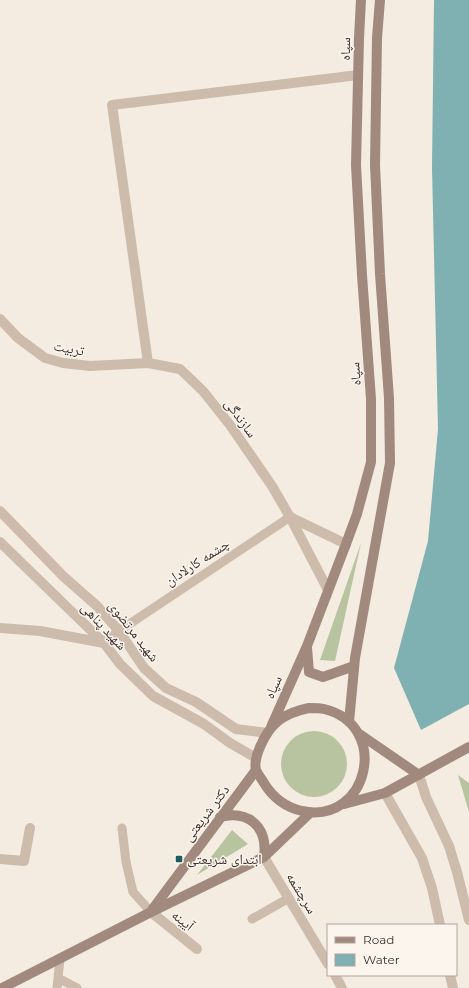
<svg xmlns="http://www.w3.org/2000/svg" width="469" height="988" viewBox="0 0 469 988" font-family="Montserrat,'Noto Naskh Arabic',sans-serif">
<rect width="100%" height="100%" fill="#f4ebe1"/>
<path fill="#b8c4a0" d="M361 543 335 661 320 660Z
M281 764a33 33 0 1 1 66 0a33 33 0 1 1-66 0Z
M458 775 469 783V812Z
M232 830 248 844 197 875Z"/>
<path fill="#7fb0b2" d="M434 0H469V704L421 730 394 668 428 541 438 429 432 168Z"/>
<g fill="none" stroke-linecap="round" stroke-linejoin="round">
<path stroke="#cdbbac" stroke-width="9" d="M119 631 290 517
M122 828 126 862 133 892 151 912
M252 919 289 898
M58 978 77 988
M57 988 60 959"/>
<path stroke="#cdbbac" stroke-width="10" d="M0 319 18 338 45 358 63 363 90 366 148 363 180 369 203 391 230 425 272 486 290 517
M148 363 112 105 358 75
M0 511 63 576 97 606 119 631 144 668 166 688 196 702 236 729 267 733
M0 542 104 643 120 664 153 696 204 724 230 743 256 758
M328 590 290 517 346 544
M0 628 40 631 104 643 119 631
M264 857 328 964
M0 859 24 861 30 828
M151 912 197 949
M335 975 342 988"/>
<path stroke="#cdbbac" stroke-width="10" d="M419 775 426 797 449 846 457 872 469 920
M385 793 422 858 432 888 440 925
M450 975 453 988"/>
<path stroke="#a18a7d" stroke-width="10" d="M307 648 309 672 323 677 354 666
M309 708C314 708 320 708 324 709 391 725 369 825 302 811 285 807 273 798 264 783 262 779 258 775 256 770 254 762 257 754 260 747 270 723 284 713 309 708Z
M349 722 355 658 390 463 389 398 380 274 375 165 377 38 380 0
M271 727 307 646 346 544 357 514 371 462V399L362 275 356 165 359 38 361 0
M358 733 419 775
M344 804 385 793 469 747
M220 817C249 810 268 827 264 857
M152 910 256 770
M2 988 151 912 264 857 310 813"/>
</g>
<rect fill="#1f5a5e" stroke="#fbf5ee" stroke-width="1.5" x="175" y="855" width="8" height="8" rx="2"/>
<g text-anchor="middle" stroke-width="3" stroke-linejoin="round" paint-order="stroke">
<g font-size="14" fill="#3b302b" stroke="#fbf5ee">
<text transform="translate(345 49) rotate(-89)" y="5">سپاه</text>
<text transform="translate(69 348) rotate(10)" y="5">تربیت</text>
<text transform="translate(355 374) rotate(-94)" y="5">سپاه</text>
<text transform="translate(241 418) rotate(54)" y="5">سازندگی</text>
<text transform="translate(197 562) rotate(-33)" y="5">چشمه کارلادان</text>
<text transform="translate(104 626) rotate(47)" y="5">شهید پناهی</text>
<text transform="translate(134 631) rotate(52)" y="5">شهيد مرتضوی</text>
<text transform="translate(273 687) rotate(-66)" y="5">سپاه</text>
<text transform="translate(206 813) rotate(-53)" y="5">دکتر شریعتی</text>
<text transform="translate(302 893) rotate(59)" y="5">سرچشمه</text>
<text transform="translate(183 920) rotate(39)" y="5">آیینه</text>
</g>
<g font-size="14" fill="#3b302b" stroke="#fbf5ee" text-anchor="start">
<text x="187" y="864">ابتدای شریعتی</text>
</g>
</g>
<rect x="327" y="924" width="130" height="52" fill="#fbf5ee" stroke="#aea6a0"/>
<rect x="335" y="937" width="20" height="6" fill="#a18a7d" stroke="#aea6a0"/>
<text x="363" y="944" font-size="12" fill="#3b302b">Road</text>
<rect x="335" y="954" width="20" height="12" fill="#7fb0b2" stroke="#aea6a0"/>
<text x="363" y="964" font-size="12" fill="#3b302b">Water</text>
</svg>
